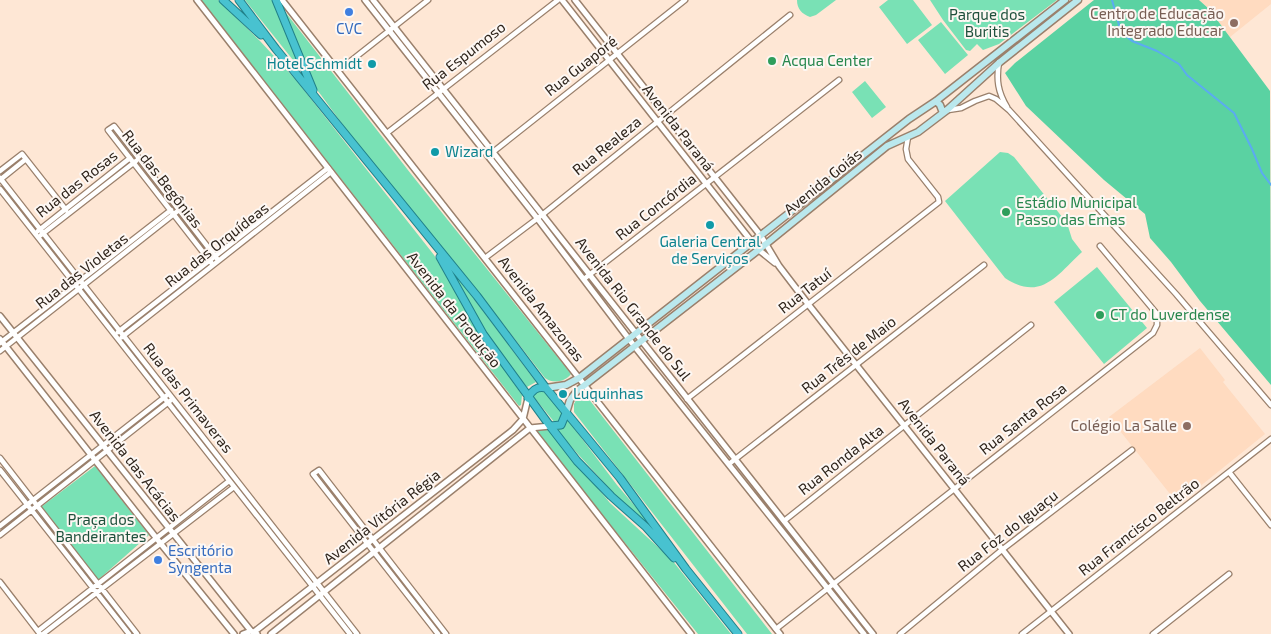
<svg xmlns="http://www.w3.org/2000/svg" width="1271" height="634" viewBox="0 0 1271 634" font-family="'Exo 2',sans-serif">
<rect width="100%" height="100%" fill="#fee7d5"/>
<path fill="#ffdbc0" d="M1199 0H1271V4L1230 37 1209 9Z
M1200 348 1225 380 1223 382 1265 434 1178 504 1109 417Z"/>
<path fill="#79e1b5" d="M201 0H218L260 41 296 80 434 255 478 331 522 395 521 405 519 406Z
M245 0H276L411 174 571 374C565 382 553 384 545 378L469 280 362 151 321 95Z
M797 0H836L816 15 810 17C802 14 797 9 797 0Z
M888 0H913L932 25 907 44 879 7Z
M930 0H1057L999 44 983 50 977 44 970 51 966 50 943 20Z
M941 22 968 55 945 74 918 40Z
M865 81 886 107 872 118 852 92Z
M1000 152 1008 153 1014 157 1067 223 1072 239 1082 252C1057 275 1041 302 1005 278L945 201Z
M1097 267 1147 328 1104 364 1054 302Z
M450 270 458 277 536 382 527 387C496 352 473 312 450 270Z
M539 389 543 390 563 413 562 419 555 423 533 396Z
M583 396 588 398 772 634H747L574 412V404L577 398Z
M567 419 617 485 658 533V535L630 511 555 429Z
M543 428 549 429 610 503 672 560 731 634H698L536 432Z
M95 466 149 535 98 580 41 507Z"/>
<path fill="#5ad2a2" d="M1094 0H1199L1209 9 1270 91 1271 385 1200 301 1171 262 1150 238 1145 214 1104 180 1026 106 1005 73 1015 63Z"/>
<g fill="none" stroke-linecap="round" stroke-linejoin="round">
<path stroke="#5babf1" stroke-width="2" d="M1112 0 1121 32 1132 41 1157 51 1179 64 1187 75 1234 113 1252 149 1262 173 1271 185"/>
<g stroke="#9a806c" stroke-width="7">
<path id="minor" d="M999 62C996 80 998 92 1007 107
M338 71 428 0
M948 110 961 108 975 101 989 96 996 99 1009 110 1176 294 1271 405
M387 133 558 0
M493 152 685 0
M0 171 22 154 66 210
M0 178 357 634
M0 180 26 159
M0 189 350 634
M38 231 130 158
M41 235 136 161
M485 258 542 215 790 15
M213 265 108 130 114 126 218 260
M584 279 839 80
M118 332 328 168
M122 337 331 172
M0 343 171 210
M0 351 179 210
M687 399 939 202 938 197 908 159 906 149 908 137
M0 458 137 634
M729 464 984 265
M0 470 129 634
M1229 472 1271 525
M784 521 1031 325
M0 526 166 396
M0 535 170 401
M0 582 40 634
M776 629 1153 333 1157 325V314L1100 246
M38 631 229 481
M43 634 234 487
M438 634 313 474 319 470 446 634
M900 634 1003 549 1132 450
M1022 634 1271 439
M1153 634 1229 574"/>
</g>
<g stroke="#9a806c" stroke-width="8">
<path id="tertiary" d="M197 0 691 634
M282 0 780 634
M365 0 537 218 635 347 864 634
M373 0 873 634
M562 0 752 242 759 250 775 263
M575 0 761 236 779 266 808 304 1069 634
M0 316 251 631
M0 339 161 544 234 634
M254 632 513 430 523 419 528 398
M243 634 251 631 257 634
M271 634 530 428 550 426"/>
</g>
<g stroke="#9a806c" stroke-width="9">
<path id="secondary" d="M936 101 940 105 943 113
M546 388 566 385 579 378 909 119 936 101 1065 0
M566 413 570 400 577 391 766 244 887 146 918 132 947 110 1000 62 1078 0"/>
</g>
<g stroke="#218189" stroke-width="9">
<path id="trunk" d="M223 0 261 35
M239 0 276 49 477 296 546 388 620 478 686 569 738 634
M276 0 313 90
M440 257 483 334 550 426 577 461 611 496 646 527 674 558
M528 398C532 390 537 386 546 388
M550 426 561 425 566 413"/>
</g>
<use href="#minor" stroke="#fff" stroke-width="4.5"/>
<use href="#tertiary" stroke="#fff" stroke-width="5"/>
<use href="#secondary" stroke="#bae8ed" stroke-width="6"/>
<use href="#trunk" stroke="#48c2d0" stroke-width="7"/>
</g>
<g fill="#3f7fe0" stroke="#fdf7f3" stroke-width="2">
<circle cx="349" cy="12" r="5"/>
<circle cx="158" cy="560" r="5"/>
</g>
<g fill="#8d6e63" stroke="#fdf7f3" stroke-width="2">
<circle cx="1234" cy="23" r="5"/>
<circle cx="1187" cy="426" r="5"/>
</g>
<g fill="#2e9e5b" stroke="#fdf7f3" stroke-width="2">
<circle cx="772" cy="61" r="5"/>
<circle cx="1006" cy="212" r="5"/>
<circle cx="1100" cy="315" r="5"/>
</g>
<g fill="#0f9aa8" stroke="#fdf7f3" stroke-width="2">
<circle cx="372" cy="64" r="5"/>
<circle cx="435" cy="152" r="5"/>
<circle cx="710" cy="225" r="5"/>
<circle cx="563" cy="394" r="5"/>
</g>
<g text-anchor="middle" stroke-width="4" stroke-linejoin="round" paint-order="stroke">
<g font-size="15" fill="#785e54" stroke="#fdf7f3" text-anchor="end">
<text x="1224" y="19">Centro de Educação<tspan x="1224" dy="17">Integrado Educar</tspan></text>
<text x="1177" y="431">Colégio La Salle</text>
</g>
<g font-size="15" fill="#1e503c" stroke="#fdf7f3">
<text x="987" y="20">Parque dos<tspan x="987" dy="17">Buritis</tspan></text>
<text x="101" y="525">Praça dos<tspan x="101" dy="17">Bandeirantes</tspan></text>
</g>
<g font-size="15" fill="#366cbe" stroke="#fdf7f3">
<text x="349" y="34">CVC</text>
<text x="168" y="556" text-anchor="start">Escritório<tspan x="168" dy="17">Syngenta</tspan></text>
</g>
<g font-size="15" fill="#2f251c" stroke="#fdf7f3">
<text transform="translate(464 56) rotate(-38)" y="5">Rua Espumoso</text>
<text transform="translate(581 66) rotate(-38)" y="5">Rua Guaporé</text>
<text transform="translate(678 128) rotate(52)" y="5">Avenida Paraná</text>
<text transform="translate(607 146) rotate(-39)" y="5">Rua Realeza</text>
<text transform="translate(162 179) rotate(52)" y="5">Rua das Begônias</text>
<text transform="translate(823 182) rotate(-39)" y="5">Avenida Goiás</text>
<text transform="translate(77 184) rotate(-38)" y="5">Rua das Rosas</text>
<text transform="translate(656 207) rotate(-38)" y="5">Rua Concórdia</text>
<text transform="translate(217 245) rotate(-38)" y="5">Rua das Orquídeas</text>
<text transform="translate(82 271) rotate(-38)" y="5">Rua das Violetas</text>
<text transform="translate(805 291) rotate(-38)" y="5">Rua Tatuí</text>
<text transform="translate(541 309) rotate(52)" y="5">Avenida Amazonas</text>
<text transform="translate(633 309) rotate(52)" y="5">Avenida Rio Grande do Sul</text>
<text transform="translate(454 310) rotate(52)" y="5">Avenida da Produção</text>
<text transform="translate(849 355) rotate(-38)" y="5">Rua Três de Maio</text>
<text transform="translate(188 398) rotate(52)" y="5">Rua das Primaveras</text>
<text transform="translate(1023 419) rotate(-38)" y="5">Rua Santa Rosa</text>
<text transform="translate(934 442) rotate(52)" y="5">Avenida Paraná</text>
<text transform="translate(841 460) rotate(-38)" y="5">Rua Ronda Alta</text>
<text transform="translate(135 466) rotate(52)" y="5">Avenida das Acácias</text>
<text transform="translate(382 517) rotate(-38)" y="5">Avenida Vitória Régia</text>
<text transform="translate(1139 527) rotate(-38)" y="5">Rua Francisco Beltrão</text>
<text transform="translate(1008 531) rotate(-38)" y="5">Rua Foz do Iguaçu</text>
</g>
<g font-size="15" fill="#27864d" stroke="#fdf7f3" text-anchor="start">
<text x="782" y="66">Acqua Center</text>
<text x="1016" y="208">Estádio Municipal<tspan x="1016" dy="17">Passo das Emas</tspan></text>
<text x="1110" y="320">CT do Luverdense</text>
</g>
<g font-size="15" fill="#0d838f" stroke="#fdf7f3" text-anchor="start">
<text x="362" y="69" text-anchor="end">Hotel Schmidt</text>
<text x="445" y="157">Wizard</text>
<text x="710" y="247" text-anchor="middle">Galeria Central<tspan x="710" dy="17">de Serviços</tspan></text>
<text x="573" y="399">Luquinhas</text>
</g>
</g>
</svg>
